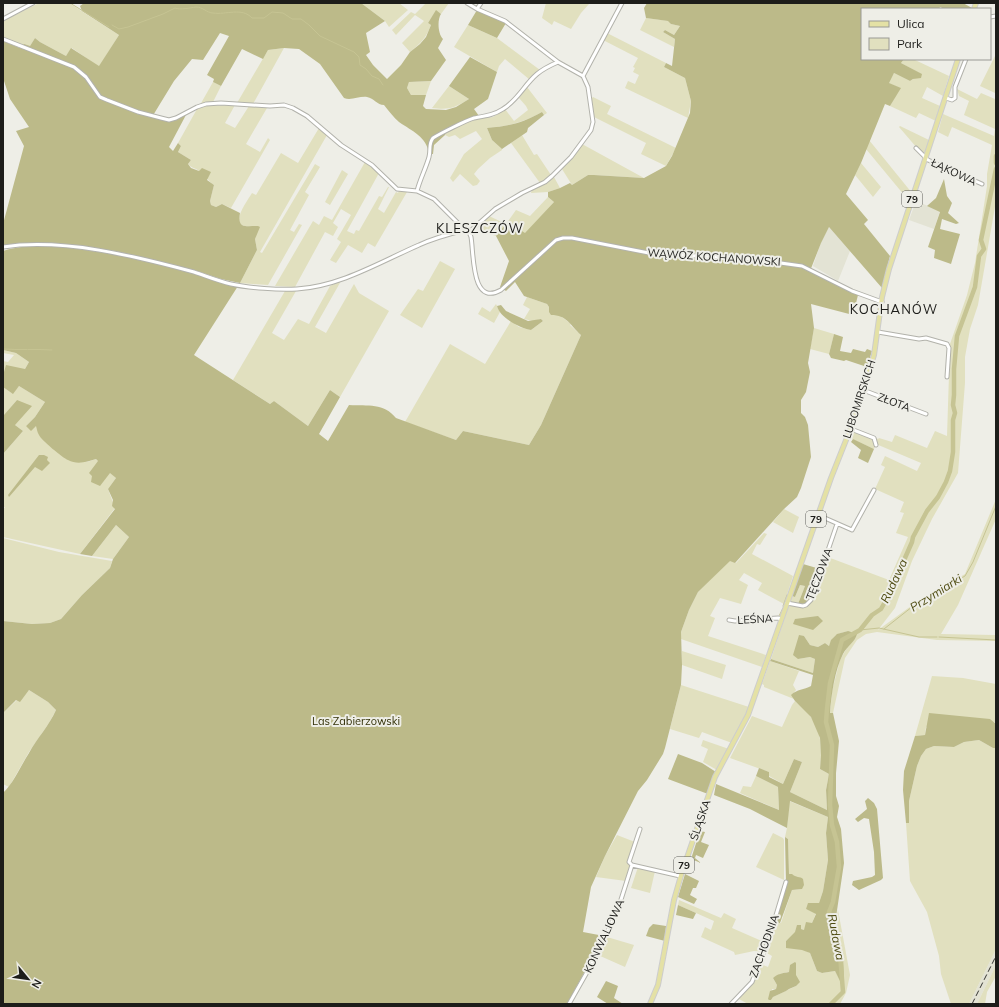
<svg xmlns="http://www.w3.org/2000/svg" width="999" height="1007" viewBox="0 0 999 1007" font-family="Mulish,sans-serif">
<rect width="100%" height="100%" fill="#eeeee7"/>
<path fill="#e3e3d4" d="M916 201 940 211 934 229 909 220Z
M829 227 850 251 838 281 813 266 821 242Z
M996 949V965L977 1004H969Z"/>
<path fill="#e1e0bf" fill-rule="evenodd" d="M39 3H69L119 35 99 67 72 48 66 56 40 42 35 38 30 46H21L3 38V21Z
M361 3H399L408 10 389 27 385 21Z
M426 3H449L441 14 436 11 428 23 431 25C426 38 421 43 410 52L402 43 424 21 415 15 396 35 392 30 411 12 415 14Z
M546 3H587L589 4 581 13 571 29 554 21 552 25 542 18Z
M646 18 669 21 671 24 680 26 674 35 665 30 663 32 675 39 674 47 640 30Z
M468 25 497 38 540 70 530 80 505 59 499 66 497 72 454 47Z
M607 33 666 63 664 67 685 78 691 101 688 118 625 88 628 81 635 84 639 75 633 72 635 68 633 67 638 58 603 40Z
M284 48 253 104 237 103 268 50Z
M996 54V201L978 305 970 329 965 357V383L958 473 932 519 912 561 895 608 878 630 918 601 965 574 996 499V519L958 605 941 634 995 635H996V641L937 640 877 632 866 634 857 640 845 658 833 713H830L832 691 840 660 848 646V631C835 635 835 634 829 646L825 643 818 647 810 645 804 636 798 659 810 657 815 659 813 673 771 659 792 596 795 597 800 585 805 586 798 604 813 589 819 578 817 577 825 556 889 580 908 537 896 533 904 513 900 512 904 502 875 489 885 467 881 465 885 456 917 471 921 463 876 444 874 449 850 438 854 429 878 439 879 438 892 442 895 435 927 448 935 431 947 436 950 344 967 295 975 263 987 186V174L992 145 952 127 948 137 938 132 943 114 994 136 995 129 964 115 969 101 959 96 957 89 977 99 981 93 995 99V93L980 86Z
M904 59 915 60 949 76 943 96 927 87 922 98 940 106 936 121 919 113 916 118 890 106 900 88 888 83 894 73 910 81 921 74 901 63Z
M431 81 426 95H411L407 88 409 82Z
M213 82 221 86 213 102 200 105Z
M449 86 469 99C454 108 450 110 432 108Z
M527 87 547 113 544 115 542 112C522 123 509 126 487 128L492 140 502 149V150L490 158 478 169 474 174 480 181 477 185 473 186 460 174 453 182 450 178 464 154 482 139 476 131 460 139 455 135 449 137 445 135 446 132 465 120 487 116V118L493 117 505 109 514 121 528 110 526 106 519 98Z
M593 97 611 106 607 114 676 148 666 166 641 154 646 143 594 117 591 99Z
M235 105 225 123 235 128 249 106 267 108 246 144 260 152 268 138 270 140 231 208 222 204 216 207 211 205 210 201 214 185C208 181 205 175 199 171 196 168 191 168 188 164L191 160 178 152 181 146 178 143 197 109 207 106Z
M900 126 929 140 925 154 917 148 899 127Z
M319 128 327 135 260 252 262 253 315 164 320 167 305 192 309 195 290 230 294 232 299 224 302 225 268 285 240 283 257 250 255 239 258 226C254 226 249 227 245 226 230 223 248 200 252 193L256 195 281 153 298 163Z
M522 135 534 155 537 154 551 175 540 183 511 143Z
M869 140 912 193 909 201 866 149Z
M582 144 644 178 594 175H588L572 185 562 169Z
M365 162 379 173 347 231 354 234 356 230 359 231 379 196 382 197 388 187H389L378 209 384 213 396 192 398 193 399 191 407 192 375 247 368 243 362 253 348 245 336 263 330 260 341 242 337 239 351 215 341 209 333 223 338 227 333 236 325 232 295 287 275 286 313 221 319 225 324 216 332 220Z
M861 163 881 187 873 197 855 175Z
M342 170 348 174 330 205 325 202Z
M554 177 560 188 548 192 531 193 532 189Z
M548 197 554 202 525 234 517 228 506 225 496 236 481 231 485 219 489 216 506 224 516 210 530 216Z
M440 261 455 269 422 328 400 315 418 289 423 291Z
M341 281 315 327 326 333 354 284 359 293 389 311 340 397 330 390 308 426 274 401 270 404 233 380 285 291H296L272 333 284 340 298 319 309 324 330 286Z
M527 297 547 304 549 307 571 324 570 325 581 335 541 425 529 445 463 431 456 440 405 422 450 344 485 364 511 321 519 327 531 330 543 321 541 319 533 321 524 319 530 309 523 305Z
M496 304 500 312 494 323 478 314 482 307 490 312Z
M814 328 834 334 829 354 810 349Z
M3 350 16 353 29 362 25 369 3 372V361L8 362 14 355 3 353Z
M19 386 45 402 35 417 26 426 36 425 87 462 96 459 116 478 108 489 115 508 80 554 3 537V510L5 507H3V454L23 431 15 425 17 400 3 416V387L12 393Z
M784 509 799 517 793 533 773 522Z
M116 525 129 537 113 559 92 556Z
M764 533 767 534 760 545 757 544 752 554 793 576 784 604 758 590 762 583 744 573 739 580 748 585 741 604 720 598 710 616 715 618 708 636 766 655 762 667 681 639V632L689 610 698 592 730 560 736 563Z
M3 538 59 552 112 561 110 568 82 595 61 619 50 623 32 624 3 621Z
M682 651 726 665 722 679 682 665Z
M770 661 799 671 793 685 796 690 792 695 794 699 764 687V685L762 684Z
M932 676 963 678 996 684V724L994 722 926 727 925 735 915 736Z
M681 685 749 707 732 743 702 732 699 738 670 729Z
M29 690 48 702 56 710 49 723 29 752 9 787 3 784V713L17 700 20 701Z
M795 701C800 706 807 711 811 717 822 732 822 751 820 769L829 774 826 790 827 810 790 792 802 762 794 759 783 784 769 776V772L730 758 752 716 782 727 792 705Z
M703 740 729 749 717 770 703 762 708 749 701 746Z
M979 740 993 748H996V949L969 1004H951L941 974 939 956 927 912 910 881 906 823H909V801L917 766 921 756 926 749 934 746 954 747 964 742Z
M756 776 778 787 779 810 740 793 743 786 751 787Z
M789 801 828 817 826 833 828 860 823 891 819 903 806 909 816 913 812 923 804 930 800 929 786 941 810 953 817 971 822 973 835 971 840 980 843 956 835 924 838 910 850 975 846 993 840 1004H748L739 999 754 982 763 956 766 957 763 965 768 967 772 956 767 953 770 947 768 946 775 923H781L792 890 802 889 795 877 789 875 788 839 785 837 787 828ZM796 963V986L773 997 771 1000 772 989H776L777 985 773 978 783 973 789 972Z
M773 833 783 838 784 840V880L756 867Z
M617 835 635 842 628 864 632 865 626 881 596 877 605 856Z
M638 867 655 871 650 893 631 888Z
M679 900 721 918 724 913 736 919 732 928 766 943 763 952 754 951 735 955 734 952 701 937 705 927 711 930 714 921 678 905Z
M607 937 634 945 625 967 598 955Z
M996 965V976L987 992 985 1004H977Z"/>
<path fill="#bcba89" d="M84 3H361L385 21 366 33 370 52 366 55 373 65 387 79 401 65 410 52 420 44 426 37 431 25 428 23 436 10 441 14C437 20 438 34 443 39L438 48 446 60 431 81 409 82 407 88 411 95H426L423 106 426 109 446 110 456 107 469 99 449 86 470 57 497 72 488 99 474 109 479 116 446 132 445 135 434 145 433 154H429C427 137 412 131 399 122 394 118 389 111 384 105 377 105 374 98 367 97 359 96 351 101 344 98L320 64 299 49 284 48 268 50 263 59 242 49 221 86 213 82 214 79 207 75 229 36 220 33 203 60 192 59 174 81 152 117C168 122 172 121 187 113L169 147 173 151 178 143 181 146 178 152 191 160 188 164 191 168 199 171 202 168 211 172 207 180 214 185 210 201 211 205 216 207 222 204 240 213C237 229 246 226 258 226L260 227 255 239 257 250 240 283 221 279 194 270 115 251 83 247 35 243 3 246V224L24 146 16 131 29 127 10 99 4 81 3 41 20 48 24 44 30 46 35 38 40 42 66 56 71 48 99 66 119 35 82 11 80 6Z
M647 3H963L972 8 945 9 940 7 939 9H862V59H904L901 63 922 74 921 78 913 79 910 81 894 73 889 83 901 88 890 106 885 104 861 163 846 194 868 220 864 224 890 256 882 288 829 227 821 243 810 271 858 295 853 315 811 304 814 328 808 363 810 372 806 392 801 400V413L805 417 808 425 811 457 801 488 797 497 784 509 735 563 730 561 698 592 689 610 681 632 682 665 681 685 665 748 663 754 647 780 638 791 605 856 591 887 583 932 604 936 567 1004H3V793C15 781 20 767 29 753 37 738 49 726 56 710L48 702 29 690 20 702 16 700 3 713V621L32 624 50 623 61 619 82 595 110 568 113 559 129 537 116 525 92 556 80 554 115 509 112 506 113 500 108 489 116 478 110 473 100 486 91 482 92 476 89 473 98 461 96 459C87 462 77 465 68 460 63 458 41 440 39 435 37 432 37 429 36 426L31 431 26 426 35 417 45 402 19 386 13 394 3 387V372H4L6 365 25 369 29 362 16 353 3 350V251C27 244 46 246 70 248 127 254 183 270 238 286L194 355 270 404 274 401 308 426 330 390 340 397 319 434 328 441 349 405C368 406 384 403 396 418L456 440 463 431 529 445 541 425 581 335C570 325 567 315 551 315L549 312V307L547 304 524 296 515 282 506 291 500 287 509 261 496 236 506 224 517 228 525 233 554 202 548 197V192L560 188 570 183 572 185 588 175H594L644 178 666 166 672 156 690 113 691 101 685 78 664 67 666 63 672 66 675 39 663 32 665 30 674 35 680 26 671 24 668 21 646 18 644 8Z
M477 10 506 23 497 38 468 25Z
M542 112 544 115 528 128 527 132 502 149 492 140 487 128C510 126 522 123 542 112Z
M944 179 947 196 952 203 948 213 959 223 956 224 942 219 940 229 960 234 951 264 934 258 935 250 928 247 940 212 927 206 936 198Z
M501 305 506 311 528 321 541 319 543 321 531 330C520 328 500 318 497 306Z
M834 334 843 337 840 351 851 353 853 349 865 352 867 349 872 351 867 367 846 360 844 361 831 358 829 354Z
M17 400 32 406 15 425 23 431 3 454V416Z
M853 439 874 449 868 463 858 458 861 450 851 442Z
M39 455H44L48 457 47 460 50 463 42 471 35 467 9 497 8 495Z
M803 564 820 569 817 577 820 579 815 590H813C809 600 810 604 798 604L805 586 800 585 795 597 792 596Z
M818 616 823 621 813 630 793 624 795 619Z
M848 631 857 634C855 642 847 646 843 654 835 669 831 696 830 713H833L839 741 836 773V796L839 806 837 817 841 829 844 863 835 924 843 956 844 980 840 981 835 971 822 973 817 971 810 953 802 950 786 948V941L795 932 797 925H801V929L804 930 806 922 812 923 816 914 806 909 808 903H819L823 891 828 860 826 833 828 817 790 801 787 828 750 809 714 795 716 784 779 810 778 787 756 776 759 768 769 772V777L783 784 794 759 802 762 790 792 827 810 826 790 829 774 820 769 821 755 820 738 811 717 795 701 791 695C797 689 804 690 811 686L813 675 770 661 771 659 813 673 815 659 810 657 798 659 793 655 799 635 804 636 810 645 818 647 825 643 829 646 831 640 837 634Z
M929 713 990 719 996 724V748H993L979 740 964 742 954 747 934 746 926 749 921 756 917 766 909 801V823H906L903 790 904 771 915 736 925 735Z
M678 754 702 763 716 772 708 794 668 779Z
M868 798 874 803 877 809 883 878 881 880 859 890 852 885 853 881 872 877 875 875 874 852 869 819 864 818 858 822 855 819 867 809 865 801Z
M700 831 705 832 701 842 709 845 703 858 696 855 695 858 701 863 691 859Z
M785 837 788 839 789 874H792C796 878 800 876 803 879L804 885 802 889 792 890 780 923H775L786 882Z
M685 874 699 881 696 888H693L690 895 697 899 694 904 678 897Z
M678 905 696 913 693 919 676 915Z
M653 924 666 926 665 941 646 936 649 928Z
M795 962 796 963V975L800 982 796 986 789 989 786 991 773 997 771 1000H769L768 999 770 991 776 989 777 985 773 978C777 974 783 973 789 972L790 965Z
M606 981 618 986 614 998 623 1004H608L597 997Z"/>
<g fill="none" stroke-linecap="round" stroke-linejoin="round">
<path stroke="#c6c493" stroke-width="1" d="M70 3 109 27
M112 25 119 29 128 27 163 14 175 8C180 10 190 8 196 7 203 7 207 13 213 13 226 15 242 7 252 18H264L272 12 283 13 292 19H301L309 25 320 36 354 52 359 57 360 65 366 69 372 76 379 79 383 85
M3 349C19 350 36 349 52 350
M783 606 787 595
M779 616 783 608
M884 629 917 603 965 576 973 562 996 506
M860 630 879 628 919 637H937
M939 637 996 640"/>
<path stroke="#c6c493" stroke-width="4.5" d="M996 156V163
M831 1004 843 992 840 954 829 912 833 902 839 867 837 842 832 825 830 805 832 745 826 722 827 709 830 683 842 640 860 630 872 615 881 609 899 577 901 567 912 542 913 537 927 511 938 497 946 482 950 471 953 452V420L955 413 953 405 954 395V369L957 336 975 287 979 256 984 249 981 240 996 169"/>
<g stroke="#b2b2ab" stroke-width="5">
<path id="minor" d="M467 3 477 9 505 21 558 62 583 76 588 87 593 122 591 130 571 157 552 176 545 182 522 193 495 209 469 232
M477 9 481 3
M990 17 996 16
M3 19 33 3
M3 39 74 67 86 77 100 97 107 100 138 112 161 118 169 120 176 118 197 107 206 104 221 103 270 106 284 105 293 108 307 116 341 145 372 165 397 189 417 191 434 199 465 230 469 232 471 237C474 254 471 307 501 290L556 240 563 238H572L654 254 745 258 802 266 852 291 882 302
M583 76 622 3
M946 98 952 100 955 98V87L966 59
M916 148 928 160 982 184
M417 191C420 179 426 168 429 157 431 150 428 144 433 138 441 133 465 121 474 118 485 116 494 115 503 109 518 100 524 85 537 74 543 69 551 65 558 62
M3 247C63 238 135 256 194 272 206 276 218 281 231 284 249 288 279 290 297 289 341 286 380 262 419 245 434 238 449 234 465 230
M878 332 919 339 926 338 947 344 949 348 947 377
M863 390 926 414
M851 429 874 438 876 445
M818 515 852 530 874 490
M787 603 803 606 806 605 811 600 837 524
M729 620 735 621 778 618 781 619
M632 865 680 876
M569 1004 595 958 611 924 618 909 632 865 629 862 640 829
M731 1004 752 982 768 942 786 882"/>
</g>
<g stroke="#cdcdcd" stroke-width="6">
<path id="major" d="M974 9 976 3
M650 1004 658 985 674 900 682 872 715 777 748 715 831 478 852 425 874 355 882 297 889 269 958 59"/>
</g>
<use href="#minor" stroke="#fff" stroke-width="3"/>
<use href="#major" stroke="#e4e1a5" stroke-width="4"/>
<path stroke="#353532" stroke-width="1" stroke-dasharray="6 3" stroke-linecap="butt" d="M972 1004 996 956"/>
</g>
<g text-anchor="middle" stroke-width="4" stroke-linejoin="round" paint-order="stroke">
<g fill="#eeeee7" stroke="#5c5c58" stroke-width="1">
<rect x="902" y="191" width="20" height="16" rx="3"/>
<rect x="806" y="511" width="20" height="16" rx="3"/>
<rect x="674" y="857" width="20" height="16" rx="3"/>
</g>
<g font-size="10" font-weight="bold" fill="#1d1d1a">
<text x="912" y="203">79</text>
<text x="816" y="523">79</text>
<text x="684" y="869">79</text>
</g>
<g font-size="11" fill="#1d1d1a" stroke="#eeeee7">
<text transform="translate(954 172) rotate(25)" y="4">ŁĄKOWA</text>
<text transform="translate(714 257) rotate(4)" y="4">WĄWÓZ KOCHANOWSKI</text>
<text transform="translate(859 399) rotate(-72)" y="4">LUBOMIRSKICH</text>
<text transform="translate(894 402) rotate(21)" y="4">ZŁOTA</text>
<text transform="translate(819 574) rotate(-69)" y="4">TĘCZOWA</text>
<text transform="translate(755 619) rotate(-3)" y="4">LEŚNA</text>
<text transform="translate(700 820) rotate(-71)" y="4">ŚLĄSKA</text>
<text transform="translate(604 936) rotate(-65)" y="4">KONWALIOWA</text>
<text transform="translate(764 946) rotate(-70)" y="4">ZACHODNIA</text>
</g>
<g font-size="11" fill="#323007" stroke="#eeeee7">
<text x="356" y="725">Las Zabierzowski</text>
</g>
<g font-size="12" font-style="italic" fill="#4e4b11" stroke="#eeeee7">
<text transform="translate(894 581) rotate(-65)" y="4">Rudawa</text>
<text transform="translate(936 593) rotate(-32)" y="4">Przymiarki</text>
<text transform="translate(836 937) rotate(79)" y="4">Rudawa</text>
</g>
<g font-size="13" letter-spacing="1" fill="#1d1d1a" stroke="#eeeee7">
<text x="480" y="233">KLESZCZÓW</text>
<text x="894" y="314">KOCHANÓW</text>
</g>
</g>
<rect width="999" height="1007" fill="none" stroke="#1d1d1a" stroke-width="8"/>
<rect x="861" y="8" width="130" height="52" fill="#eeeee7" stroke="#9a9a95"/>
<rect x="869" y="21" width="20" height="6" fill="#e4e1a5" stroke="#9a9a95"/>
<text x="897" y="28" font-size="12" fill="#1d1d1a">Ulica</text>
<rect x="869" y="38" width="20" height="12" fill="#e1e0bf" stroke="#9a9a95"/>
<text x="897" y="48" font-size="12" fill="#1d1d1a">Park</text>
<g transform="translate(28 979) rotate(119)" stroke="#eeeee7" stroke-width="3" paint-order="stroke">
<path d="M0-3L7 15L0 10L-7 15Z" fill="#1d1d1a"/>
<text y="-6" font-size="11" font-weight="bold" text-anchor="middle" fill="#1d1d1a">N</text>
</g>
</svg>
